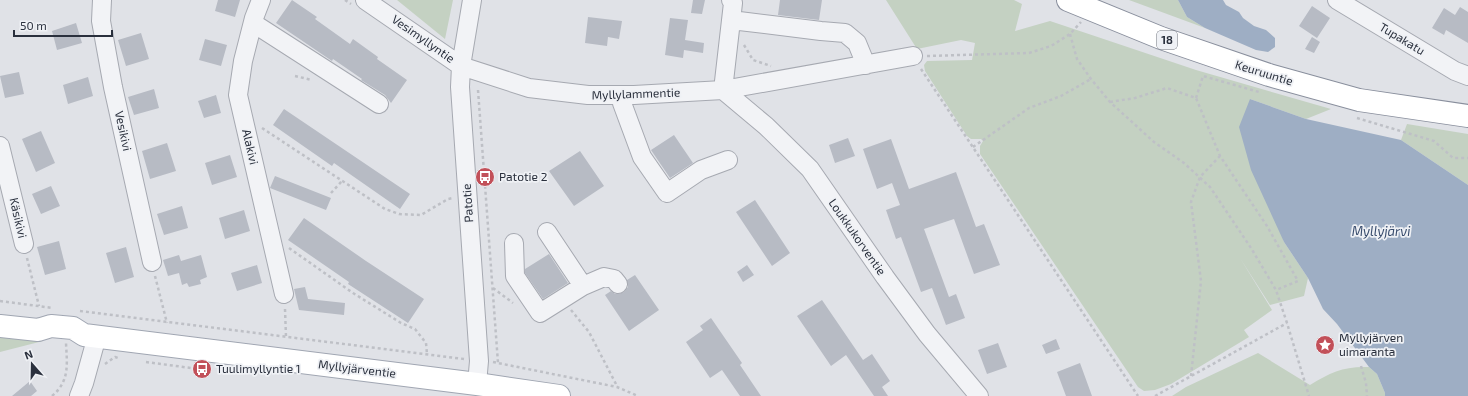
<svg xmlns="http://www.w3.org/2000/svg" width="1468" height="396" viewBox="0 0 1468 396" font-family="'Exo 2',sans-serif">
<rect width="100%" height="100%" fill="#e0e2e7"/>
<path fill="#c4d1c2" d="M397 0H453L445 39Z
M886 0H1014L1022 4 1015 31 1050 21 1196 70 1331 109 1306 119 1250 99 1284 242 1308 278 1304 296 1270 305 1240 258 1272 310 1244 330 1249 337 1171 384 1155 390 1144 391 1138 387 980 154V146L983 141 981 139H971L967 136 925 71 924 65 927 61 972 60 975 43 961 40 917 49Z
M1129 0H1178L1187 17 1205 28Z
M1407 124 1468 134V185L1401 140Z
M0 336 43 341 0 352Z
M1258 353 1310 385C1331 372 1344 366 1369 367L1377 374 1385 393V396H1172L1186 387Z"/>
<path fill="#9eaec4" d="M1178 0H1223L1226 5 1239 12 1243 18 1254 26 1266 30 1275 38V47L1268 52 1256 50 1205 28 1187 17Z
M1250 99 1306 119 1401 140 1468 185V396H1385V393L1377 374 1369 367 1337 324 1323 309 1308 278 1284 242 1251 170 1239 127Z"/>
<path fill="#b7bbc4" d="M218 0H240L235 17 215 11Z
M292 0 317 17 315 19 350 44 353 39 378 57 377 59 407 80 391 103 385 95 361 80 362 79 333 59 332 61 276 23Z
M693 0H705L702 14 691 13Z
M780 0H822L819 20 778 15Z
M1312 6 1330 18 1317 38 1299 26Z
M1460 7 1468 12V43L1446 30 1444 35 1432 28 1444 8 1455 15Z
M588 17 622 21 619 39 608 37 607 46 585 43Z
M670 18 688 20 685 40 704 43 703 53 684 50 683 58 665 55Z
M76 23 82 43 57 50 52 31Z
M141 33 149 59 126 66 118 40Z
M1312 37 1320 42 1314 53 1305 49Z
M205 39 227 45 221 66 199 60Z
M19 72 24 94 5 98 0 76Z
M88 77 93 96 68 104 63 85Z
M154 89 159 108 134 115 128 97Z
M216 95 221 113 204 118 198 101Z
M284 109 410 194 400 209 334 163 332 166 273 125Z
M41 131 55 163 36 172 22 139Z
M674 135 693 163 670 178 651 150Z
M848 138 855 156 835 163 829 145Z
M891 139 909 189 956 172 976 227 984 224 1000 265 974 274 954 219 924 229 949 297 956 294 965 318 946 325 932 288 921 292 901 237 896 239 886 210 900 205 892 183 877 189 863 149Z
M167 143 176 171 150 179 142 151Z
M580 151 604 186 574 206 549 171Z
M230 155 237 177 212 185 205 163Z
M275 176 331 198 326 210 270 188Z
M51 186 60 206 41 214 32 194Z
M755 200 790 253 772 266 736 212Z
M182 206 188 228 164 235 157 214Z
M244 210 250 231 225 239 219 218Z
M304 218 366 261 424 299 408 323 348 284 349 282 288 240Z
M59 241 66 269 45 275 37 247Z
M126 247 134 277 115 283 106 253Z
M549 254 568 283 543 299 525 273V269Z
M179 255 181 261 201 255 207 277 200 280 201 284 189 287 187 283 182 285 179 273 168 276 163 260Z
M257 265 262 283 237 291 231 273Z
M747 265 754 275 743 282 737 272Z
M635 275 659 310 629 331 605 295 611 291 615 294H619L624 292 628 287 627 280Z
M305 287 308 299 345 303 344 315 299 310 294 289Z
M822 300 863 360 872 354 890 381 882 387 888 396H874L846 355 831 366 797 316Z
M711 318 742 363 740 365 761 396H740L722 370 710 378 686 342 703 330 700 326Z
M1056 339 1060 349 1046 354 1042 345Z
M998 343 1007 367 987 374 978 350Z
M1080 363 1092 396H1066L1057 372Z
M30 381 37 391 31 396H12Z"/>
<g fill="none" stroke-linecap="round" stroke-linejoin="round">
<g stroke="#a6a9b1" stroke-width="20">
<path id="minor" d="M102 0 101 21 113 87 152 262
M261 0 254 18 243 61 238 95 284 294
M365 0 461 66 529 88 588 95H634L723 90 913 56
M472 0 461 66 460 87 479 361 477 384
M1337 0 1455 71 1468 76
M731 20 821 31 845 33 857 43 866 65
M253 23 379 104
M723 90 766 126 810 169 885 277 927 334 979 396
M723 90 733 3 731 0
M622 103 642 157 667 193 701 170 728 160
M0 146 24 244
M514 243 515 276 540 313 583 286 547 232
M583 286 604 277 614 279 618 284
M79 396 84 383 97 336"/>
</g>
<g stroke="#a0a6b2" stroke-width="24">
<path id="major" d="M0 326 38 330 51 326 73 328 84 335 477 384 559 396"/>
</g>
<g stroke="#898f9d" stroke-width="24">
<path id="highway" d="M1068 0 1161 38 1269 75 1359 100 1468 116"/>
</g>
<path stroke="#bec0c6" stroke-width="2.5" stroke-dasharray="3 3" stroke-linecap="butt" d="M345 0 351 4
M1070 34 1077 59 1091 79 1110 102 1154 142 1184 163 1210 187 1251 248 1276 290 1287 323 1309 396
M744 45 753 60 771 66
M927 56 1029 53 1051 46 1070 34 1081 22
M921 69 1138 396
M295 76 312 80
M478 90 498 363
M1196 98 1203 76 1259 92
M1110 102 1135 98 1167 88 1196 98 1220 156 1267 226 1298 281 1276 290
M1357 118 1434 141 1453 158H1468
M262 128 385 209 399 214 421 215 448 199 453 198
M973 147 1029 108 1061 96 1091 79
M331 193 342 181
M289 248 353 293 401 323 415 329 426 343 427 354
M27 258 39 306
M155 276 167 323
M493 288 513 303
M0 301 53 308
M285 309 286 337
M571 310 589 332 617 386
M80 311 464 359
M146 362 206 370
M493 362 617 387 638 396
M105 364 115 357 118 358
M1361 366 1366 383 1367 396
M1191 376 1201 281 1191 202 1200 177 1220 156
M52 396C70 381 67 364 66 343
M1155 396 1287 323"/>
<use href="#minor" stroke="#f2f3f6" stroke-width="18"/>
<use href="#major" stroke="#fff" stroke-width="22"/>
<use href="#highway" stroke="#fff" stroke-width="22"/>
</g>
<defs>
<g id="bus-disc" transform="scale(1)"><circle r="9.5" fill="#c25059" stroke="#eff1f5"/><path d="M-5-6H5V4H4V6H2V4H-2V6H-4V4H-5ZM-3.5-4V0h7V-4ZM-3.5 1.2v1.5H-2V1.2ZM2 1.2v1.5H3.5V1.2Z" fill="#fff"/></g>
<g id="sight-disc" transform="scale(1)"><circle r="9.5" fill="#c25059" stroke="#eff1f5"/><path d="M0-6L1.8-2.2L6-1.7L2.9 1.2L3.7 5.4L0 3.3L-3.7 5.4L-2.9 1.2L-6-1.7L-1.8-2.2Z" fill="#fff"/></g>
</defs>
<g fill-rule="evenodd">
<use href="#bus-disc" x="485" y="177"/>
<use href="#sight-disc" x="1325" y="345"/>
<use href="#bus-disc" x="202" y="369"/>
</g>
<g text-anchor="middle" stroke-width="3.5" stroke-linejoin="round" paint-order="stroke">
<rect fill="#eff1f5" stroke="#656a74" stroke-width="1" x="1157" y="31" width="20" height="18" rx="3"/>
<g font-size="11" font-weight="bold" fill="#2a303d">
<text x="1167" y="44">18</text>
</g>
<g font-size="12" fill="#2a303d" stroke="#eff1f5">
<text transform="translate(423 39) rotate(35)" y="4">Vesimyllyntie</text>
<text transform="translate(1402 39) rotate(31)" y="4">Tupakatu</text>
<text transform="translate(1264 73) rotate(17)" y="4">Keuruuntie</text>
<text transform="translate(636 94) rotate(-2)" y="4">Myllylammentie</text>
<text transform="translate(123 131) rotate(78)" y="4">Vesikivi</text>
<text transform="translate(250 147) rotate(77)" y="4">Alakivi</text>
<text transform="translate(468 203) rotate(-94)" y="4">Patotie</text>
<text transform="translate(18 218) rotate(77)" y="4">Käsikivi</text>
<text transform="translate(857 237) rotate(55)" y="4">Loukkukorventie</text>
<text transform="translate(357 369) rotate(7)" y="4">Myllyjärventie</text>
</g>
<g font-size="12" fill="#2a303d" stroke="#eff1f5" text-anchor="start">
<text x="499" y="181">Patotie 2</text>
<text x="1339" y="342">Myllyjärven<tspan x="1339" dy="14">uimaranta</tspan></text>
<text x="216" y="373">Tuulimyllyntie 1</text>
</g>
<g font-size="13" font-style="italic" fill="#384c6d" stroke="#eff1f5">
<text x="1381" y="236">Myllyjärvi</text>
</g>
</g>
<g transform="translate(32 364) rotate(340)" stroke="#eff1f5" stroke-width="3" paint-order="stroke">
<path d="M0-3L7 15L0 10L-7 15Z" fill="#2a303d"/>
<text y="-6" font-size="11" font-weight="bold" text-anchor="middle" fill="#2a303d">N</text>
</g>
<path d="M14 30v6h98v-6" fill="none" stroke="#2a303d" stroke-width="2"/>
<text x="20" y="30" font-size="12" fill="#2a303d" stroke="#eff1f5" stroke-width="3" paint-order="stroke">50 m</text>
</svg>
